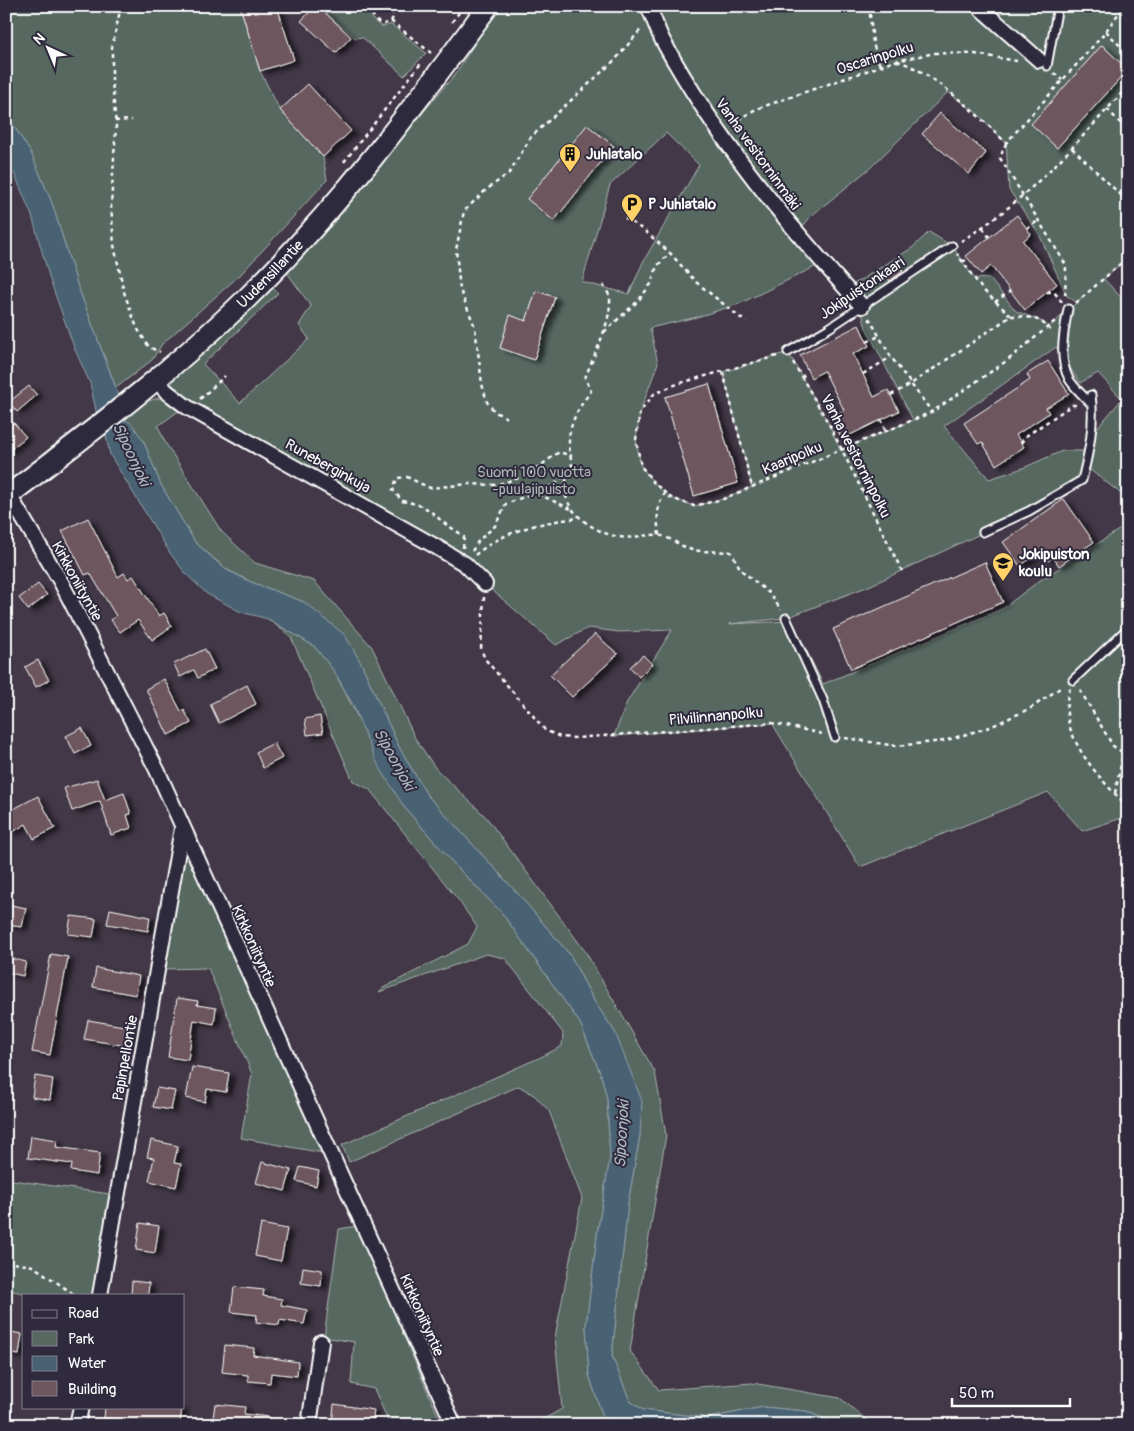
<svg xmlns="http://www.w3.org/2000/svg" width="1134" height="1431" viewBox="0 0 1134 1431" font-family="Pangolin,sans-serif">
<defs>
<filter id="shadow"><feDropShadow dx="5.5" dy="3" stdDeviation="2.5" flood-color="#0009"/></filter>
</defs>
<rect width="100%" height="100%" fill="#423847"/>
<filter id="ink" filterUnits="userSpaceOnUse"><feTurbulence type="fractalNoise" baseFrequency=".02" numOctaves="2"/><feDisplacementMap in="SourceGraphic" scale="10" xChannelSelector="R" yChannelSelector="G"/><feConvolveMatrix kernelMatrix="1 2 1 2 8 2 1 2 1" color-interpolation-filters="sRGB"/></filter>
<g filter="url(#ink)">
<path fill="#576861" stroke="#abb4b0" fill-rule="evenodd" d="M6 6H240L260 71 280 110 323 157 327 180 241 274 162 344 152 360 116 388 77 284 52 203 31 153 6 114Z
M318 6H369C370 17 374 23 383 27L391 24 426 53 404 76 362 37 355 38Z
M498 6H647L652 15 676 6H1128V257L1104 279 1128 305V499L1085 466 1082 480 1029 511 869 586 786 618 729 624 792 621 823 684 1002 609 1039 581 1128 524V812L1122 818 1082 831 1048 792 860 867 772 723 614 736 627 702 672 630 619 632 588 628 556 645 485 584 166 391 171 386 175 375 189 360 272 287 278 293 203 364 240 403 309 339 299 325 311 306 286 271 345 206 456 73ZM948 92 978 114 1006 143 1009 190 1039 234 1067 296 1076 302 1083 297 1049 327 1043 322 1016 311 990 279 974 278 952 246 929 232 912 248 854 284 866 328 913 420 840 450 830 426 788 352 723 372 752 487 723 499 694 506 671 498 654 483 641 466 636 440 640 412 658 363 650 328 697 317 739 304 823 263 797 234 811 216 870 168ZM666 133 699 165 643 262 629 294 582 282 610 185ZM536 291 555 297 534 359 500 348 510 316 526 321ZM1056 347 1080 383 1098 373 1122 399 1091 435 1088 451H1062L1023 468 989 479 944 426Z
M158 398 173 403 180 410 158 426 165 442 221 531 255 563 314 581 372 647 415 738 436 769 486 817 585 951 655 1072 666 1135 630 1351 659 1390 752 1383 840 1398 873 1425H838L806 1411 763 1407 709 1418 643 1410 630 1401 612 1356 628 1203 640 1135 615 1032 594 1001 570 955 520 896 427 795 399 747 361 663 304 602 251 582 226 569 195 542 161 485 143 440 121 418 137 405Z
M268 619 314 646 334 671 404 807 456 866 502 913 580 1023 601 1075 607 1098 610 1158 598 1228 586 1326 589 1375 603 1417 613 1425H533L562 1409 555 1337 582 1198 549 1111 535 1096 519 1086 349 1162 342 1145 541 1057 562 1046 563 1033 505 958 486 954 379 992 383 988 468 944 477 927 459 901 369 789 353 781 291 637Z
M189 852 323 1153 241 1138 252 1074 208 968 165 969 182 856Z
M12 1180 117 1195 100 1295H37L6 1290V1184Z
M357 1226 442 1425H390L374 1389 351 1384 354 1342 324 1337 339 1229Z"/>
<path fill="#496273" stroke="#92a1ab" d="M6 114 31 153 52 203 77 284 119 396 97 415 90 383 75 350 50 280 32 216 15 175 6 161Z
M121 418 131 423 143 440 161 485 195 542 225 569 251 582 304 602 345 635 361 663 399 747 427 795 520 896 570 955 594 1001 615 1032 642 1101 640 1135 628 1203 612 1356 630 1401 643 1410 709 1418 763 1407 806 1411 838 1425H613L603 1417 589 1375 586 1326 598 1228 610 1158 607 1098 601 1075 580 1023 502 913 456 866 404 807 377 763 353 705 334 671 314 646 268 619 241 612 207 594 186 574 170 553 110 455 105 431Z"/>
<path fill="#6e575e" stroke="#fff" filter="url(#shadow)" d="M240 6H277L294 60 260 71Z
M315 6H318L351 37 336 53 301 21Z
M1102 45 1128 70 1057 148 1031 124Z
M308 84 351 131 323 157 280 110Z
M940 113 986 153 969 174 922 134Z
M587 125 614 146 554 221 527 199Z
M1017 215 1031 234 1023 241 1057 284 1025 310 991 266 981 274 966 256Z
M896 261 903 271 890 281 882 271Z
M536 291 555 297 534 360 500 348 510 315 526 321Z
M859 325 869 346 853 354 874 397 888 390 899 411 842 439 831 417 844 410 824 371 811 378 800 355Z
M1048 361 1069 394 1046 408 1049 413 1016 435 1024 447 996 465 982 442 978 444 964 423 1030 380 1027 374Z
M709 384 738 483 694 496 665 397Z
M29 386 37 395 17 412 9 402Z
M14 423 26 437 6 453V429Z
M1064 499 1094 542 1059 566 1053 557 1048 561 1041 551 1020 566 1003 542Z
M88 518 118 577 124 573 128 579 133 576 159 616 164 613 172 626 152 640 138 620 120 632 111 620 116 616 90 573 85 575 62 531Z
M985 562 1003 602 851 669 833 629Z
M38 584 47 595 28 610 19 598Z
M595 634 618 654 572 697 550 675Z
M205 649 215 669 198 678 194 670 180 677 174 664Z
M643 655 652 664 639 677 630 667Z
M38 660 49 680 36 687 25 667Z
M164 679 181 711 184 710 191 723 168 735 146 689Z
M247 685 256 704 219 723 210 704Z
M320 716 323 733 307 735 305 719Z
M82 728 91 746 75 754 66 736Z
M274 743 282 758 263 768 256 752Z
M97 779 105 800 124 793 131 814 127 815 131 828 111 835 100 801 72 811 64 788Z
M38 796 55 828 34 839 26 824 11 833 6 825V813Z
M6 904 26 908 22 927 6 925Z
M110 909 150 917 148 931 107 924Z
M71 916 96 919 93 937 68 934Z
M51 954 68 957 50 1055 32 1052Z
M6 957 26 962 23 976 6 972Z
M96 968 139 976 136 995 93 987Z
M177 998 198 1001 197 1005 216 1008 214 1024 194 1020 188 1060 168 1057Z
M88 1020 130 1027 127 1046 84 1039Z
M192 1067 229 1073 226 1092 207 1089 205 1102 186 1098Z
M35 1076 53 1079 50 1100 32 1097Z
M157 1088 175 1091 171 1110 153 1107Z
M31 1136 57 1140 56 1147 100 1153 97 1175 71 1171 72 1164 28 1158Z
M151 1140 178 1146 174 1163 181 1164 176 1187 149 1181 154 1158 147 1157Z
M262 1162 291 1170 285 1191 256 1183Z
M300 1167 319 1171 316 1186 296 1181Z
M140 1223 159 1226 155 1253 136 1250Z
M261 1224 287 1229 281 1261 255 1256Z
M303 1267 322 1270 321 1286 301 1283Z
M132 1281 149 1283 148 1295H131Z
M234 1287 264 1290 263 1296 282 1299 281 1305 307 1310 304 1324 280 1320 279 1325 256 1322 257 1315 231 1312Z
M6 1331 22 1334 19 1355 6 1353Z
M225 1345 254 1348 253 1355 298 1362 297 1376 271 1373 270 1383 248 1381V1375L222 1372Z
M215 1404 245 1407 244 1414 269 1417 268 1425H212Z
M334 1404 374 1410 372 1425H332Z
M105 1407H182L180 1425H142L104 1418Z"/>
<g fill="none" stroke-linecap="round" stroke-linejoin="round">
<g stroke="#fff" stroke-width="11">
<path id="lane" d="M1047 66 1058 6
M1068 309C1064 330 1058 358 1069 379 1074 388 1085 397 1092 405
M788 352 829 328 952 246
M983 532 1029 511 1082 480C1089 452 1095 424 1091 395
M786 618 823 700 835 737
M1073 680 1128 628"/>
</g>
<g stroke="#fff" stroke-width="18">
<path id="street" d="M648 6C654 18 657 30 663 41 717 140 786 223 862 306
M978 6 1039 60
M156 379 166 391 187 407 433 545 465 564 485 584
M6 490 61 582 157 770 454 1425
M100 1295 182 828
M77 1425 81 1407
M309 1425 321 1342"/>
</g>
<g stroke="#fff" stroke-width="24">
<g id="secondary">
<path id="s1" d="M6 497C88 434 171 372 245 300 336 211 413 108 488 6"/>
</g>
</g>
<path stroke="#fff" stroke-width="2.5" stroke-dasharray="4 4" stroke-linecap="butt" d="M121 6 112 47V82L116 126 111 205 114 245 124 292 137 328 149 347 160 352
M376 6C370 14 374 23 384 24L391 21 394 16 390 6
M869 6 873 43 880 66
M391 21 431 53
M452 22 464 6
M1106 31 1128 54
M897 61C928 68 983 119 1006 143L1103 35 1124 6
M1054 73 1062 80
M1107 109 1128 131
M115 121 132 120
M731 124 756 109 895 61 935 53 975 54 1017 61
M1006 143 1000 158 1066 265 1065 299
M1128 147V148
M1072 148 1128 202
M344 162 422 62
M625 218 645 231 670 253 696 282 746 322
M983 228 989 237
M1027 229 1039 220
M961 241C1027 201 1077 143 1128 86
M962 261 970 260
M1047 292H1054L1062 302
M995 302 1010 291
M1076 303 1128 257
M1011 316C1029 316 1043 318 1053 334
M869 318 891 357 911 384 1011 316 982 289 957 254
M604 332 638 301 651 284 657 266 670 253
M867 342 879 336
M777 356 677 384 654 394 640 412 636 440 641 466 654 483 671 498 694 506 723 499 932 412 1008 360 1055 321
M793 362 830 426 902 571
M723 372 752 487
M863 374 891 357
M801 377 808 373
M891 395 911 384 932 412
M200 399 225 376
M507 418 495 412 487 402 482 384 475 327 460 290 456 250 464 211 486 190 509 173 531 137 616 59 642 28
M881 419 885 430
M1021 443 1026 436 1072 405H1077
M570 472C551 503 590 532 619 537 632 539 644 534 657 535 669 536 681 547 692 550 705 552 718 551 731 552L741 570 770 594 781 610
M538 494 571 509
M659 535C657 521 656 505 665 493
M463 548 464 537C458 531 451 528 444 523 427 508 425 505 402 501L393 490 397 478 407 477 430 488 469 484 496 485 528 475 559 452 572 456
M472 551 479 540 495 526 506 504 554 485 572 468C572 460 569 453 569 445 568 424 579 407 591 391L585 378C594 355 611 323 610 299 610 295 606 290 603 285
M475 555C505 530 541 522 579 518
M484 597 481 649 485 659 545 730 560 737 576 738 772 723 823 734
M1070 688C1054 732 1099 778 1128 807
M1080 690 1113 746 1128 756
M845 738 896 746 944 741 990 727 1031 708 1063 686
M1115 793 1128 731
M6 1262 33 1266 75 1295"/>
<use href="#lane" stroke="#2f2a3d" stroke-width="7"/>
<use href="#street" stroke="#2f2a3d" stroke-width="14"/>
<use href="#secondary" stroke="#2f2a3d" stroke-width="20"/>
</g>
</g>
<defs>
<g id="building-pin" transform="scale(1.125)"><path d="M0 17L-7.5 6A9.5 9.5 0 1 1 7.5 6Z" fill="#ffd166" stroke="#2f2a3d"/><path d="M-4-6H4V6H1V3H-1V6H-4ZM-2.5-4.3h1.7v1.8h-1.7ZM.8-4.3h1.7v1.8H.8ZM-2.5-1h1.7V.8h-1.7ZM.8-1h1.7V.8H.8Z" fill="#111"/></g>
<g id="parking-pin" transform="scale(1.125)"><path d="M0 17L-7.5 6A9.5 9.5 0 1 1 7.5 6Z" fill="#ffd166" stroke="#2f2a3d"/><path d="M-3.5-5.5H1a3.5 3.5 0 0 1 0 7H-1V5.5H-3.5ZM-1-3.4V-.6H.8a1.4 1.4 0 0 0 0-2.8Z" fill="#111"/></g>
<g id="school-pin" transform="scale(1.125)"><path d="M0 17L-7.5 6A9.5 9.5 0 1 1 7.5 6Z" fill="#ffd166" stroke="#2f2a3d"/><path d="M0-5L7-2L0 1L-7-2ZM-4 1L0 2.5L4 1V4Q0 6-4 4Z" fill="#111"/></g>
</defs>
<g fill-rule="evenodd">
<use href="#building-pin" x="570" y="154"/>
<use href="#parking-pin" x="632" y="204"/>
<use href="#school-pin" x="1003" y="563"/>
</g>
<g text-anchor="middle" stroke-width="4" stroke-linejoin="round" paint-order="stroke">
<g font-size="15" fill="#fff" stroke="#2f2a3d">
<text transform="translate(875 58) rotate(-17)" y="5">Oscarinpolku</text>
<text transform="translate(758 154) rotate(54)" y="5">Vanha vesitorninmäki</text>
<text dy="5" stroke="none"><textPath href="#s1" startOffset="346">Uudensillantie</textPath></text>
<text transform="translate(862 288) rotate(-34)" y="5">Jokipuistonkaari</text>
<text transform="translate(856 456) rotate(63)" y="5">Vanha vesitorninpolku</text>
<text transform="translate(792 458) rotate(-23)" y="5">Kaaripolku</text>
<text transform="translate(328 466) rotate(29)" y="5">Runeberginkuja</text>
<text transform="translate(77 581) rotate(61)" y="5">Kirkkoniityntie</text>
<text transform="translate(716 716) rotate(-5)" y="5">Pilvilinnanpolku</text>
<text transform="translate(254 946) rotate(66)" y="5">Kirkkoniityntie</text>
<text transform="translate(125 1058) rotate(-80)" y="5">Papinpellontie</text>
<text transform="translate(422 1315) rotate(66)" y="5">Kirkkoniityntie</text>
</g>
<g font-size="15" font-weight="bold" fill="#fff" stroke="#2f2a3d" text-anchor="start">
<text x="586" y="159">Juhlatalo</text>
<text x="648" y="209">P Juhlatalo</text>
<text x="1019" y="559">Jokipuiston<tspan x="1019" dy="17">koulu</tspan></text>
</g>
<g font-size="15" fill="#abb4b0" stroke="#2f2a3d">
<text x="534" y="477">Suomi 100 vuotta<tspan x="534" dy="17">-puulajipuisto</tspan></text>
</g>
<g font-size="16" font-style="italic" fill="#adb8c0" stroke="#2f2a3d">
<text transform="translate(132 454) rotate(65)" y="6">Sipoonjoki</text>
<text transform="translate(395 759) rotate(61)" y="6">Sipoonjoki</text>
<text transform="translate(621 1134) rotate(-87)" y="6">Sipoonjoki</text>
</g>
</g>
<rect width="1134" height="1431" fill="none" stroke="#2f2a3d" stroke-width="25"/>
<rect x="12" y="12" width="1109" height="1406" fill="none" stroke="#fff" stroke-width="2" filter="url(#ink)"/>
<rect x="22" y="1294" width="162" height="115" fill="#2f2a3d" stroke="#827f8b"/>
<rect x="32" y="1310" width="25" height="8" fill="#2f2a3d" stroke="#827f8b"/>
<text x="68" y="1318" font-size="15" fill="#ffffff">Road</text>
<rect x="32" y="1331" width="25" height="15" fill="#576861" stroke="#827f8b"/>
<text x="68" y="1344" font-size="15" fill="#ffffff">Park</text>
<rect x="32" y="1356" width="25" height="15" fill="#496273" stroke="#827f8b"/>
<text x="68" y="1368" font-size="15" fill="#ffffff">Water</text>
<rect x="32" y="1381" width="25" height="15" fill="#6e575e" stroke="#827f8b"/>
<text x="68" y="1394" font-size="15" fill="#ffffff">Building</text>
<g transform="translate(48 48) rotate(316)" stroke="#2f2a3d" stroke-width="4" paint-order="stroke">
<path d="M0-4L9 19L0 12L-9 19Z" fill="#ffffff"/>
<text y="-8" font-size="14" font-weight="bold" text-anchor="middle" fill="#ffffff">N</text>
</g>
<path d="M952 1398v8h118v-8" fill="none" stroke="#ffffff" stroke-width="2.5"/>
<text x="959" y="1398" font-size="15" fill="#ffffff" stroke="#2f2a3d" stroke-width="4" paint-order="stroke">50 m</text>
</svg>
